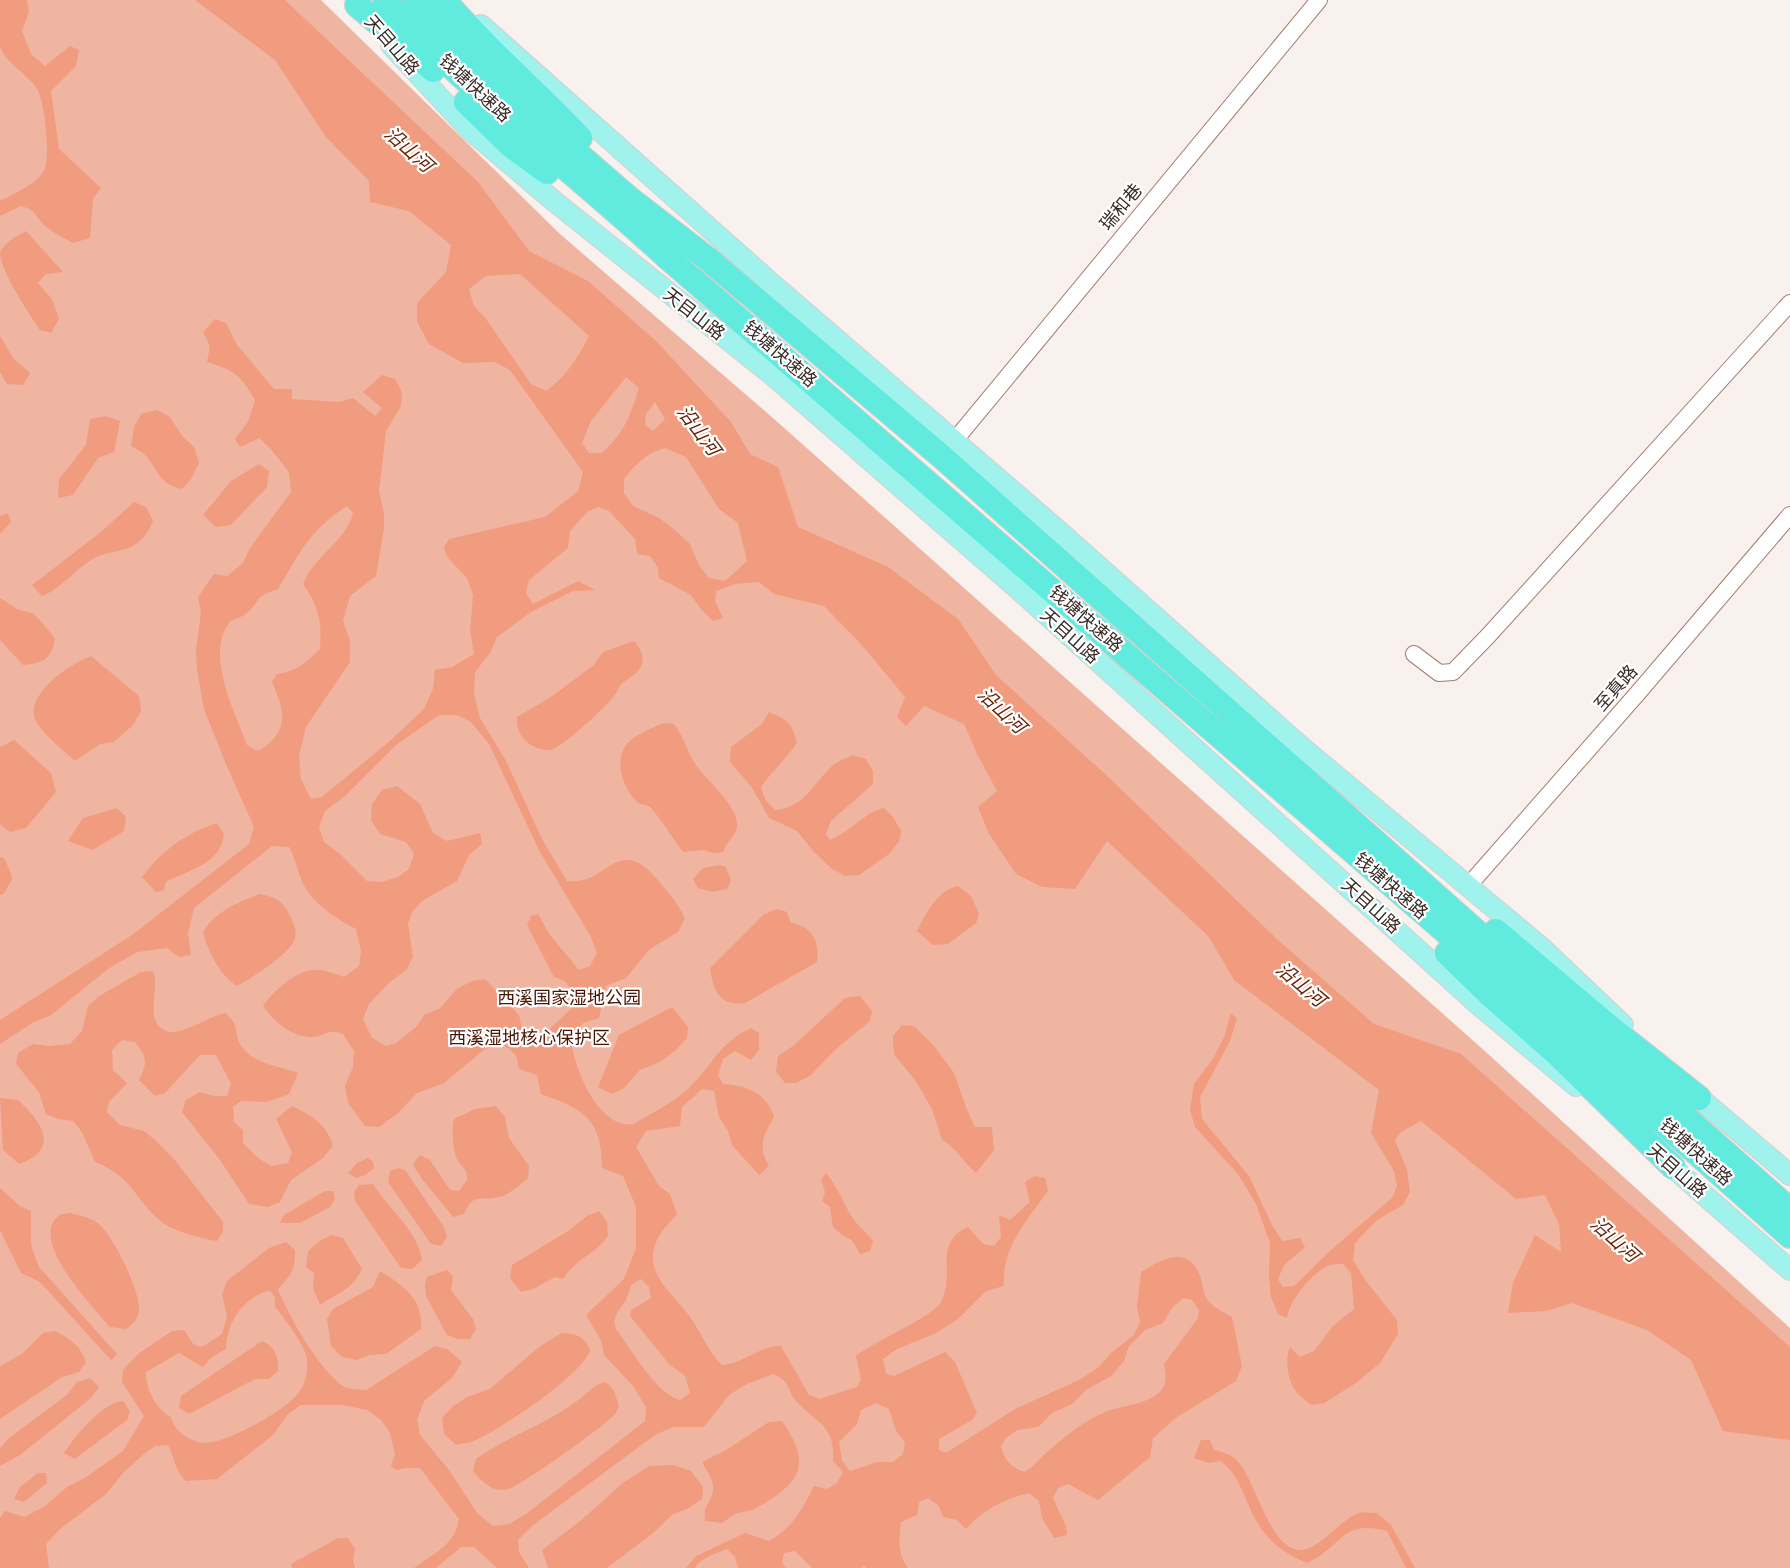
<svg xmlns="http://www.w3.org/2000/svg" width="1790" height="1568" viewBox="0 0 1790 1568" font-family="'Nunito Sans','Noto Sans SC',sans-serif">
<rect width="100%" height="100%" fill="#f9f1ee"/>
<path fill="#f0b5a1" d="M0 0H321L560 234 773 418 1487 1053 1790 1328V1568H0Z"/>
<path fill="#f19b7f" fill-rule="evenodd" d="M0 0H27L29 12 22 31 31 54 45 66 70 46 79 50 76 66 51 91 59 149 101 188 93 199 90 238 73 243C62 237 51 232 42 223 33 212 35 210 21 206L0 216V201C13 194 40 183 45 168 50 153 45 102 37 89 28 74 5 63 0 46 0 33 0 14 0 0Z
M195 0H285L478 182 529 251 588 281 657 342 731 422 750 454 778 467 798 527 888 567 958 619 996 675 1105 774 1278 940 1374 1024 1461 1054 1790 1347V1440L1723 1431 1691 1360 1647 1330 1572 1303 1546 1311 1508 1313 1513 1283 1535 1235 1561 1252 1559 1224 1545 1195 1516 1199 1421 1121 1401 1132 1395 1140 1407 1170 1410 1192 1403 1205 1377 1220 1355 1243 1353 1260 1366 1281 1397 1320 1398 1334 1380 1363 1356 1383 1324 1403 1311 1405C1307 1401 1302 1398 1298 1394 1288 1384 1284 1360 1290 1347L1300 1357 1314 1351 1333 1326 1354 1309 1351 1273 1343 1264C1338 1264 1332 1264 1327 1266 1311 1275 1290 1299 1287 1318L1278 1314 1271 1297 1269 1278 1270 1243 1256 1204 1238 1174 1195 1127 1190 1110 1194 1084 1214 1057 1224 1037 1231 1013 1237 1019 1230 1041 1200 1097 1202 1119 1249 1176 1272 1225 1282 1241 1300 1238 1305 1247 1284 1265 1278 1279 1283 1287 1294 1286 1332 1249 1392 1198 1397 1186 1394 1171 1371 1133 1379 1090 1234 980 1209 937 1107 841 1075 889 1042 887 1016 874 989 834 978 807 997 791 977 754 964 724 924 706 906 726 897 717 905 697 860 643 824 606 774 594 759 582 735 584 716 591 715 601 723 618 713 621 701 609 691 595 659 578 658 568 650 556 637 554 635 539 609 511 599 507 587 512 570 531 568 548 529 580 526 593 533 604 578 581 595 590 573 591 531 612 497 637 490 653 475 672 474 694 480 718 506 761 542 839 567 881C606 887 617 833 656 878 667 891 678 903 685 918L678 932 650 949 626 978 606 986 599 1018 583 1023 571 1039C573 1066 598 1130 634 1124 653 1112 675 1102 691 1086 715 1062 718 1044 751 1028L759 1033V1050L751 1060 735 1051 723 1059 718 1075 723 1084C746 1085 767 1093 774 1117 763 1137 757 1145 769 1166L759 1175 732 1145 728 1131 719 1117 714 1091 702 1089 682 1107 680 1126 646 1131 636 1147 659 1186 670 1194 677 1214C672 1221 662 1229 658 1238 640 1273 673 1292 690 1317 701 1332 708 1352 722 1365 745 1363 758 1346 781 1346L809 1395 819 1399 857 1387 861 1379 856 1356C873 1342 934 1316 941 1302 956 1275 932 1243 968 1227L983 1244 994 1246 1001 1237 999 1215 1010 1220 1030 1202 1025 1182 1034 1176 1045 1178 1048 1191C1027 1220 1001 1248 1004 1286L986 1291 958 1319 936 1333 897 1349 883 1359 886 1374 894 1376 945 1352 955 1362 977 1413 972 1420 939 1439V1450L946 1453 1015 1409 1079 1380 1099 1367 1112 1352 1134 1335 1140 1322 1137 1306 1141 1272C1163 1258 1191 1244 1201 1279 1203 1288 1204 1298 1211 1304 1217 1309 1225 1313 1232 1317L1242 1366 1236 1381 1177 1417 1153 1438 1150 1457 1098 1500 1068 1484 1058 1488 1053 1498 1066 1526 1067 1535 1054 1538 1042 1518 1039 1501 1029 1493C1003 1500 985 1508 966 1529L957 1520 943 1517 939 1506 928 1498 919 1502 917 1515 901 1522C899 1539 897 1554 908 1568H866L865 1566 861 1568H812L795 1551 784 1553 782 1563 786 1568H738L735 1557 727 1549C717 1553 700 1558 695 1568H686L696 1556 745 1533 769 1541C792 1529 803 1508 814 1486L827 1489 837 1483 843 1472 833 1461C835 1424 818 1425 797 1402 786 1390 792 1382 773 1374L747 1384 729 1395 704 1427H673L655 1435 532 1526 518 1540 519 1552 529 1568H497L474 1547H461L436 1568H414C434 1553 455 1545 459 1519L420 1468H406L396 1470 391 1466 395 1454 390 1433 381 1420 367 1410 342 1405H301L288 1414 273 1435 217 1479 186 1481C173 1468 176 1459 168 1445L155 1446 144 1454 124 1472 106 1494 60 1529 46 1544 49 1568H0V1518L5 1511 25 1517 45 1506 67 1487 85 1478 123 1451 144 1416 122 1382 123 1370 138 1354 172 1331 184 1330 194 1345 202 1347 222 1334 227 1316 222 1294 227 1281 269 1248 286 1242 295 1250C295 1270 292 1274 278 1289 287 1314 320 1371 343 1386 349 1390 360 1389 366 1390L435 1346 447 1349 462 1362 452 1378 424 1401 417 1420 420 1435 449 1470 477 1513 493 1526 509 1524 526 1514 645 1421 646 1407 633 1386 604 1355 601 1340 586 1315 624 1279 636 1248V1207L623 1176 602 1168C602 1118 583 1109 541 1094L537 1075 519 1069 516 1055 504 1045 485 1049 444 1083 417 1093 397 1114 379 1127 365 1126 348 1103 345 1086 353 1067 354 1051 343 1034C328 1028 326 1036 313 1037 292 1038 273 1021 263 1006 273 991 298 968 317 970 327 970 335 974 344 977L359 966 361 951 356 929C335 918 308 901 300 876 296 865 295 857 289 847L272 846 194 908 188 933 191 955 179 957 167 948 137 952 108 969 51 1015 34 1022 0 1044V1020L132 935 249 844 254 827 226 764 204 709 197 670 196 651 201 612 198 597 214 574 227 576 243 563 250 548 291 492 289 472 269 447 259 438 240 447 235 439 248 422 255 400C241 376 235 370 207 362L210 346 203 332 215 319 226 323 237 345 274 389H292V399L339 402 353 398 375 416 382 408 363 392 382 375 395 379 402 392 401 406 386 431 379 491 384 514V528L376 576 350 596 343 621 350 640V662L306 727 299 756 301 779 311 799 322 797 391 740 424 709 433 689 435 670 452 667 474 654 470 631 473 595 467 578 447 557 444 547 449 539 545 517 578 491 583 472 510 370 495 362 463 363 429 344 417 322V303L446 272 451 245 409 211 370 202 369 181 326 137 275 60ZM520 274 589 336C578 357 566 377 546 391L531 384 486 319 474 306 469 289 486 276ZM626 377 639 388C629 419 625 431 602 453H589L582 443 591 421ZM655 402 665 419 653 431 645 425 646 414ZM665 448 686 457 719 509 738 523 747 561 725 581 709 578 699 565 690 544 675 530 659 518 633 506 624 493V479C636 464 646 453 665 448ZM347 506 353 513C347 540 314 556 303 584 319 607 322 621 320 649 307 662 296 672 277 674L272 682C285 711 290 733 258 751L247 745C235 713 205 654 229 623 233 618 241 618 246 614 262 600 253 597 278 589 300 552 310 530 347 506ZM439 715H457L471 722 489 744 540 852 591 937 597 953 590 966 579 970 550 935 538 914 531 916 527 925 554 977 566 982 574 996 571 1009 557 1022 541 1038 530 1041 522 1029 519 1015 485 979 472 981 457 989 439 1009 425 1014 416 1027 396 1043 386 1046 372 1038 363 1019 369 1004 390 982 406 970 413 957 408 924 412 912 422 901 457 881 469 855 482 844 480 833 447 841 433 833 420 804 397 786 382 790 372 804 371 820 380 834 406 842 414 854 409 869 398 877 382 882 367 881 340 854 324 842 319 827 325 811 345 796 396 745ZM641 1279 649 1287 651 1298 631 1310 630 1316 669 1364 685 1376 690 1393 680 1400C656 1394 631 1349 616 1329L614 1322 617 1313 626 1300 631 1285ZM270 1290 275 1298V1307C284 1318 306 1346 307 1359 308 1371 306 1383 299 1392 287 1410 227 1443 205 1443 191 1442 173 1431 171 1417 157 1410 145 1388 146 1372L179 1353 203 1367 212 1357 226 1349C227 1321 243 1298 270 1290ZM1183 1298 1192 1300 1199 1310 1198 1318 1164 1364C1166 1374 1168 1385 1159 1393 1143 1406 1119 1405 1101 1414 1081 1423 1063 1438 1047 1452 1039 1459 1034 1467 1024 1472 1011 1467 1004 1460 1001 1446L1006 1438 1017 1430 1038 1427 1052 1413 1072 1404 1086 1390 1111 1376 1124 1361 1129 1346 1145 1330 1163 1323 1172 1308ZM876 1403 889 1409 896 1431 905 1442 903 1454 893 1462H877L850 1471 842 1461 839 1442 857 1424 861 1410Z
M26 231 63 272 46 274 38 283 52 299 59 319 51 333 40 330C29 314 0 270 0 253 4 242 17 236 26 231Z
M0 336 14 359 30 373 23 385 7 384 0 372Z
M157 410 169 416 183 437 194 447 199 463 191 479 182 489C158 484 159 470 145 455 141 451 136 449 131 446L134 427 141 414Z
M106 416 120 421 114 452 98 458 73 495 58 498 59 479 86 445 90 419Z
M259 464 269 471 267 487 231 525 216 527 203 515 231 481Z
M134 502 146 507 153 521C149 531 142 542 131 547 118 552 104 552 91 560 73 571 61 589 42 596L32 585 101 532Z
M8 513 11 522 0 534V516Z
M0 598 17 609 34 614 55 638C52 659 43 663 23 665L0 640Z
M634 641C641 649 646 658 640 668 635 677 625 679 620 686 617 689 617 693 614 696 607 706 562 748 550 750 544 751 533 747 528 743 520 736 516 728 517 717L551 697 594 665 603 652Z
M91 656 139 696 141 711 133 725 114 742 100 744 75 761C63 750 46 737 37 723 20 697 71 663 91 656Z
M769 712C787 720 792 722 797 743 786 759 772 771 761 787L765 799 775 810C804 808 812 785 831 767 836 762 845 759 852 755L866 759 873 771V784L831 821 826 834 830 840C852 831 863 813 884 808L893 817 901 831 900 840 889 854 859 875 845 876 832 869 813 851 797 831 769 818 751 786 730 762 731 747 762 724Z
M663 723 674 724C684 737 687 752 696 765 707 781 739 807 737 826 737 836 726 841 723 852L713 853 704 850 683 852C673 839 661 819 651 808 647 804 641 805 637 802 623 788 614 763 626 745 635 734 650 729 663 723Z
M14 740 51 773 56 792 26 828 10 832 0 824V747Z
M117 808 126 817 124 831 93 850 68 841 83 818Z
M217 823 224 834C220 865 190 869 166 882L164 890 156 892 142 877C162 851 185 833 217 823Z
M720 865 726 867 731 881 727 889 712 892 698 888 693 879 703 868Z
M958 886 971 896 979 914 976 923 948 944 933 945 917 931C926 914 937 890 958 886Z
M260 894C272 896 282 900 288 912 292 920 297 928 295 937 293 953 251 978 237 986 220 975 208 952 203 932 216 911 238 902 260 894Z
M777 909 787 912 791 923C812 926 820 942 817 962L745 1003C719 1007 713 990 710 968L763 915Z
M153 971C161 988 143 1018 164 1030 179 1039 209 1015 226 1013 241 1029 233 1030 240 1044 250 1063 279 1066 298 1073L289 1094 267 1102 241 1101 233 1107 234 1122 243 1130V1143L258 1158 271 1166 288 1163 292 1152 276 1119 292 1106C311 1115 327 1124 333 1146L323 1158 291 1180 280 1202 268 1207 249 1204 220 1160 182 1112 186 1100 200 1092 214 1096H227L231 1084 216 1055H200L165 1093 155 1096 139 1080C148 1061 147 1058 135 1042L122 1040 112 1050 113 1070 127 1083 109 1102 107 1112 120 1125 144 1131 155 1140 174 1159 223 1222V1232L217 1241C203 1239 174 1231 163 1223 135 1201 134 1177 95 1162L82 1132 73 1121 58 1119 46 1114 39 1092 16 1064 18 1053 33 1044 48 1046 70 1044 82 1031 88 1006 99 996 141 972Z
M860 996 872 1011 870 1021 837 1048 811 1075 796 1083H785L776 1072 778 1056 793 1046 845 998Z
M672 1007 688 1027 687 1038 676 1050 660 1062 640 1070 624 1088 612 1094 598 1087 619 1035Z
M902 1025 914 1026 934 1046 954 1073 967 1110 975 1127H992L994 1150 976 1173C962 1161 958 1149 942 1140L932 1109 917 1083 894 1054 893 1036Z
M0 1098 18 1100C41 1121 62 1149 19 1164L3 1150Z
M496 1106 505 1117 509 1138 529 1166 528 1178C519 1186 510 1194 499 1197 481 1202 474 1191 464 1214L453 1217C440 1199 423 1184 413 1164L420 1155 430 1160 450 1190 459 1191 467 1180C467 1166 462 1169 457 1159 453 1150 451 1127 454 1119L475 1109Z
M368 1158 373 1162 374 1168 365 1175 356 1178 348 1173 357 1163Z
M398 1168 405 1170 444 1227 447 1237 441 1246 431 1244 388 1182 390 1171Z
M826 1173C838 1187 843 1203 852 1217 856 1224 867 1233 873 1241L870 1251 860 1254 852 1240 843 1236 833 1227 830 1207 822 1201 825 1192 821 1180Z
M373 1184C388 1208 418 1231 422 1260L412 1269 401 1268 355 1201 354 1192 359 1185Z
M0 1188 20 1206 31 1211V1245L39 1267 117 1354 111 1360 40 1282 21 1273 0 1230Z
M325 1191H333L335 1199 330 1207 300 1223H280L284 1215Z
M599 1211 607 1222 608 1236C596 1254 576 1258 563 1279L555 1277 533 1289 521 1292 510 1278 512 1265 568 1231 587 1216Z
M70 1213C80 1216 91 1217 99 1224 113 1236 141 1292 139 1311 138 1319 133 1324 126 1329L110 1327C92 1306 41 1253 52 1224 53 1221 57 1218 59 1215Z
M332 1235 343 1238 362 1269C351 1291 339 1292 320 1305L313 1288 314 1273 306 1267 308 1251 321 1240Z
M447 1270 453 1276 451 1290 473 1319 476 1329 470 1339H458L447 1335 426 1296 425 1285 427 1277Z
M380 1271C404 1286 423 1298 421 1329L386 1354 369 1355 357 1360 342 1357 331 1346 327 1319 333 1309 373 1287Z
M55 1331C70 1339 80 1345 86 1362L79 1372 62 1377 0 1419V1366L22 1354 43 1333Z
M562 1333C577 1334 584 1336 590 1350 583 1375 497 1432 471 1442 466 1443 460 1444 456 1445L444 1434 442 1418 452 1407 467 1397 490 1389 540 1346Z
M262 1341C275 1346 279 1358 278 1371L269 1379H255L189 1414 179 1408 181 1396Z
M90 1378 99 1387 91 1398 20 1455 0 1466V1448L9 1438 67 1395 77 1382Z
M606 1382 614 1391 619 1406C619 1406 616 1412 616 1413 609 1423 518 1488 508 1489 492 1493 483 1482 473 1471L476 1459C508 1436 545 1425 577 1401 588 1393 593 1385 606 1382Z
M123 1401 130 1411 127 1420 75 1459 64 1453C76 1435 102 1403 123 1401Z
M782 1421C813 1465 800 1484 756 1508 751 1512 744 1511 738 1513 732 1515 727 1520 722 1523L705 1521C704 1503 707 1509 712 1495 717 1483 707 1472 702 1462L726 1450 769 1422Z
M1201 1440H1210L1214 1450C1223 1452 1234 1455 1240 1464 1255 1483 1269 1541 1294 1549 1315 1557 1338 1520 1359 1513 1364 1512 1372 1513 1377 1513L1391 1525 1415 1568H1406L1387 1531C1340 1519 1343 1547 1307 1563 1278 1551 1261 1535 1249 1506 1241 1488 1236 1473 1221 1461L1208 1463 1194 1458Z
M673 1465 691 1471 703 1487 702 1499 687 1509 673 1514 652 1534 607 1568H548L542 1550 579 1522 624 1482 649 1466Z
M38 1473H46L47 1483 24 1502 14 1499 20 1487Z
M338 1538H348L355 1549 353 1560 355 1568H292L291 1564Z"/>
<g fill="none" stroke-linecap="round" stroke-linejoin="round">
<path stroke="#f19b7f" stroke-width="12" d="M0 863 6 878 0 889"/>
<g stroke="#a27e72" stroke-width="18">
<path id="minor" d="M955 440 1319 0
M1414 654 1439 673 1453 672 1488 636 1790 303
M1469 885 1637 694 1790 515"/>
</g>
<g stroke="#d3d0cf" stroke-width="22">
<path id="major" d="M481 25 771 283 1060 532 1298 744 1542 948 1623 1025
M391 45 469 129 555 202 771 374 1019 590 1480 1006 1576 1086
M1689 1089 1790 1175
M1662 1158 1790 1270"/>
</g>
<g stroke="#d3d0cf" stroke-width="26">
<path id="highway" d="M385 0C472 95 574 171 668 258L1521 997 1790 1236
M415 0 517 101 630 199 708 259 941 456 1790 1210
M444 0C486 49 536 91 580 138
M357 5 433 70
M466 102 510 145 547 172
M1496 931 1612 1029 1699 1098
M1447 953 1489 994 1556 1053 1673 1167"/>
</g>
<use href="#minor" stroke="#fff" stroke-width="16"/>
<use href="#major" stroke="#a0f3ec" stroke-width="20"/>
<use href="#highway" stroke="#61ebdf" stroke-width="24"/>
</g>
<g text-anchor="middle" stroke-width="4.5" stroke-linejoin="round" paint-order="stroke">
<g font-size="18" fill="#392a25" stroke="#fff">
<text transform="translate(392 45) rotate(49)" y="6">天目山路</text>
<text transform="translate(475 88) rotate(43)" y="6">钱塘快速路</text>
<text transform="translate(1121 207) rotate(-50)" y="6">瑞和巷</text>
<text transform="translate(694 314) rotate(38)" y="6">天目山路</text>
<text transform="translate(780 354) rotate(41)" y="6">钱塘快速路</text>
<text transform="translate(1086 619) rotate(41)" y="6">钱塘快速路</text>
<text transform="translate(1070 636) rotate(42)" y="6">天目山路</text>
<text transform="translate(1616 688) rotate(-49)" y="6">至真路</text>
<text transform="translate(1391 886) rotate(41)" y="6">钱塘快速路</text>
<text transform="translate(1371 906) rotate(42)" y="6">天目山路</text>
<text transform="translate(1696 1152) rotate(42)" y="6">钱塘快速路</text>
<text transform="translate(1677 1171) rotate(41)" y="6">天目山路</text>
</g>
<g font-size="18" fill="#4a1503" stroke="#fff">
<text x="569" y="1004">西溪国家湿地公园</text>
<text x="529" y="1044">西溪湿地核心保护区</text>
</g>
<g font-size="19" font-style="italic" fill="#691e00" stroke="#fff">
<text transform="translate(409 149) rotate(42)" y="7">沿山河</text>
<text transform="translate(699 430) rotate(53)" y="7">沿山河</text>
<text transform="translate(1002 710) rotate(43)" y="7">沿山河</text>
<text transform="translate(1301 984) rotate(40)" y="7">沿山河</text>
<text transform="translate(1615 1239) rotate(42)" y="7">沿山河</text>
</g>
</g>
</svg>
